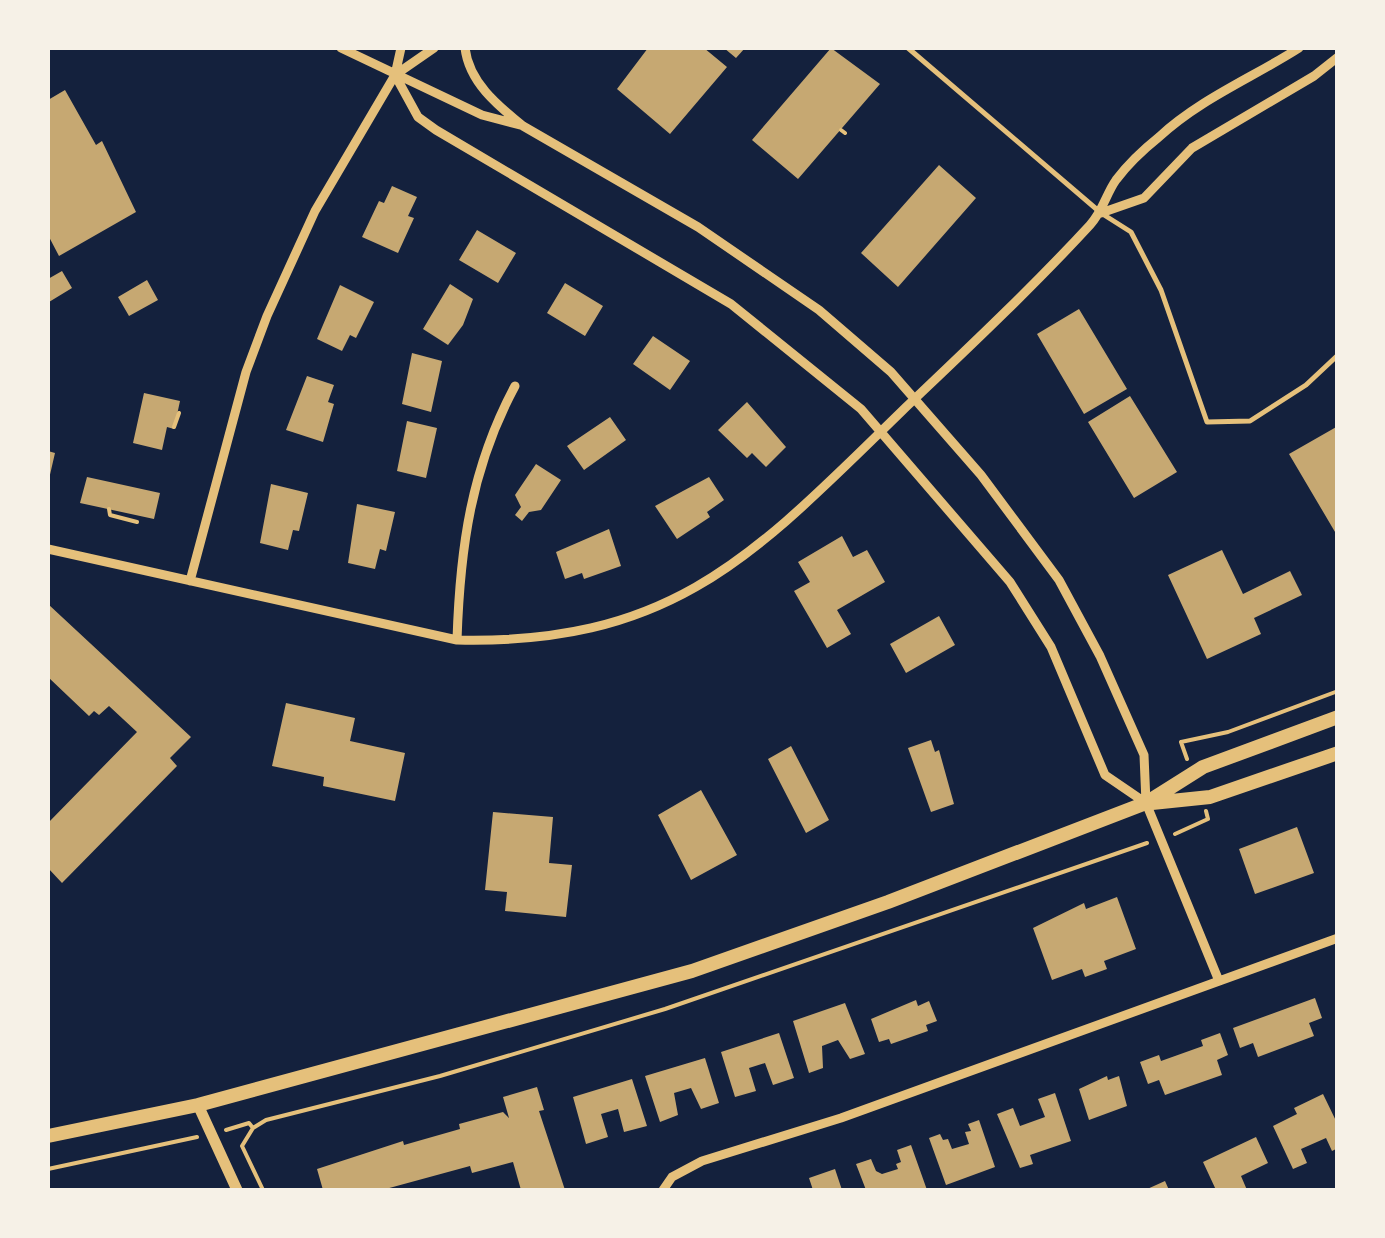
<svg xmlns="http://www.w3.org/2000/svg" width="1385" height="1238" viewBox="0 0 1385 1238" font-family="'IBM Plex Serif',serif">
<rect width="100%" height="100%" fill="#14213d"/>
<path fill="#c6a872" d="M648 48H704L727 67 670 134 617 89Z
M724 48H745L736 58Z
M831 48 880 84 798 179 752 140Z
M65 90 96 145 102 141 136 212 59 256 48 235V100Z
M939 165 976 198 898 287 861 253Z
M392 186 417 197 408 216 414 218 398 253 362 237 379 201 384 203Z
M477 230 516 253 498 283 459 260Z
M62 271 72 288 49 302 48 279Z
M147 280 158 300 129 316 118 297Z
M565 283 603 306 585 336 547 313Z
M450 284 473 299 463 325 448 345 423 329Z
M340 285 374 302 356 338 350 335 342 351 317 339Z
M1079 309 1127 389 1084 414 1037 334Z
M653 336 690 361 670 390 633 364Z
M412 353 442 361 431 412 402 404Z
M307 376 334 385 328 402 334 404 323 442 286 430Z
M144 393 180 401 174 429 167 427 162 450 133 443Z
M1130 396 1177 472 1134 498 1088 422Z
M747 402 786 447 766 467 752 453 747 458 718 430Z
M610 417 626 440 584 470 567 446Z
M407 421 437 428 426 478 397 471Z
M1338 426V537L1289 454Z
M48 451 55 453 49 479H48Z
M536 464 561 480 541 510 529 512 522 521 515 515 521 507 515 495Z
M87 477 160 493 154 519 80 503Z
M709 477 724 500 707 512 710 517 677 539 655 506Z
M271 484 308 493 299 531 293 530 288 550 260 543Z
M357 504 395 512 386 551 380 549 375 569 348 563Z
M609 529 621 566 584 579 582 573 565 579 556 552Z
M842 536 853 557 867 550 885 582 837 610 851 634 827 648 794 591 810 582 798 562Z
M1222 550 1243 594 1290 571 1302 595 1254 618 1261 634 1207 659 1168 575Z
M48 604 191 737 170 758 177 766 62 883 48 868V823L137 732 109 706 99 715 94 711 89 716 48 677Z
M939 616 955 645 906 673 890 644Z
M286 703 355 718 350 741 405 753 395 801 323 786 324 777 272 766Z
M931 740 935 752 939 750 954 804 931 812 908 748Z
M791 746 829 820 806 833 768 759Z
M701 790 737 855 691 880 658 815Z
M493 812 553 817 549 863 572 865 566 917 505 911 507 892 485 890Z
M1297 827 1314 873 1255 894 1239 849Z
M1117 897 1136 949 1104 961 1107 969 1085 977 1082 969 1052 980 1033 928 1084 903 1086 909Z
M1315 998 1322 1018 1309 1023 1314 1036 1258 1057 1253 1043 1240 1048 1233 1028Z
M916 1000 918 1006 929 1001 937 1021 926 1025 928 1031 891 1044 889 1039 879 1042 871 1019Z
M845 1003 865 1054 850 1059 838 1040 822 1046 823 1068 809 1073 793 1021Z
M779 1033 794 1078 773 1085 765 1063 749 1068 756 1091 735 1097 721 1052Z
M1220 1033 1228 1055 1217 1060 1222 1075 1165 1095 1159 1080 1148 1084 1140 1062 1159 1055 1161 1061 1203 1046 1201 1040Z
M705 1058 719 1103 701 1109 691 1088 674 1093 678 1115 660 1122 645 1076Z
M1107 1076 1108 1080 1119 1076 1127 1106 1089 1120 1079 1089Z
M632 1079 647 1126 624 1132 618 1109 601 1114 608 1137 586 1144 573 1097Z
M537 1087 544 1110 539 1111 565 1190H521L513 1162 472 1173 470 1166 382 1190H323L317 1169 403 1141 404 1145 460 1129 459 1124 503 1112 509 1118 503 1097Z
M1055 1093 1071 1141 1030 1155 1033 1164 1020 1168 997 1114 1013 1108 1020 1126 1045 1117 1038 1099Z
M1323 1094 1338 1125V1148L1332 1151 1326 1138 1301 1149 1307 1163 1293 1169 1273 1126 1297 1114 1294 1108Z
M979 1120 995 1167 946 1185 929 1138 940 1134 943 1140 948 1139 952 1149 969 1144 965 1132 971 1131 968 1124Z
M1256 1137 1268 1163 1241 1176 1247 1190H1216L1203 1162Z
M911 1145 927 1190H866L856 1164 871 1159 876 1171 882 1174 898 1169 896 1164 901 1162 897 1150Z
M835 1169 842 1190H813L809 1178Z
M1165 1181 1169 1190H1145Z"/>
<g fill="none" stroke-linecap="round" stroke-linejoin="round">
<path stroke="#e5c07b" stroke-width="4" d="M841 130 845 133
M174 427 179 413
M109 509 110 515 137 522
M1187 759 1181 742 1228 732 1338 691
M1175 834 1208 819 1206 811
M226 1130 249 1123 253 1128
M48 1169 197 1137
M263 1190 242 1146 253 1128 266 1120 440 1076 665 1009 1147 843"/>
<path stroke="#e5c07b" stroke-width="5" d="M908 48 1101 213 1131 232 1161 290 1207 422 1250 421 1306 385 1338 355"/>
<path stroke="#e5c07b" stroke-width="9" d="M341 48 482 115 520 125
M465 48C469 82 497 105 523 126L698 227 819 310 891 372 981 475 1059 580 1100 656 1144 755 1146 803 1219 981
M395 75 418 117 436 130 731 304 861 409 1010 582 1051 647 1105 775 1146 803
M395 75 434 48
M1101 213 1144 198 1192 148 1314 76 1338 57
M48 549 457 640C675 645 756 553 902 411 966 350 1030 290 1090 225 1103 211 1106 194 1116 180 1128 164 1144 149 1159 137 1200 99 1252 78 1299 48
M190 581 246 372 267 316 315 211 395 75 401 48
M457 640C460 548 471 468 515 386
M663 1190 672 1177 702 1161 841 1118 1338 938"/>
<path stroke="#e5c07b" stroke-width="11" d="M198 1105 237 1190"/>
<path stroke="#e5c07b" stroke-width="14" d="M1152 803 1210 797 1338 753
M48 1136 198 1105 692 971 888 902 1146 803 1203 767 1338 717"/>
</g>
<rect width="1385" height="1238" fill="none" stroke="#f6f1e7" stroke-width="100"/>
</svg>
